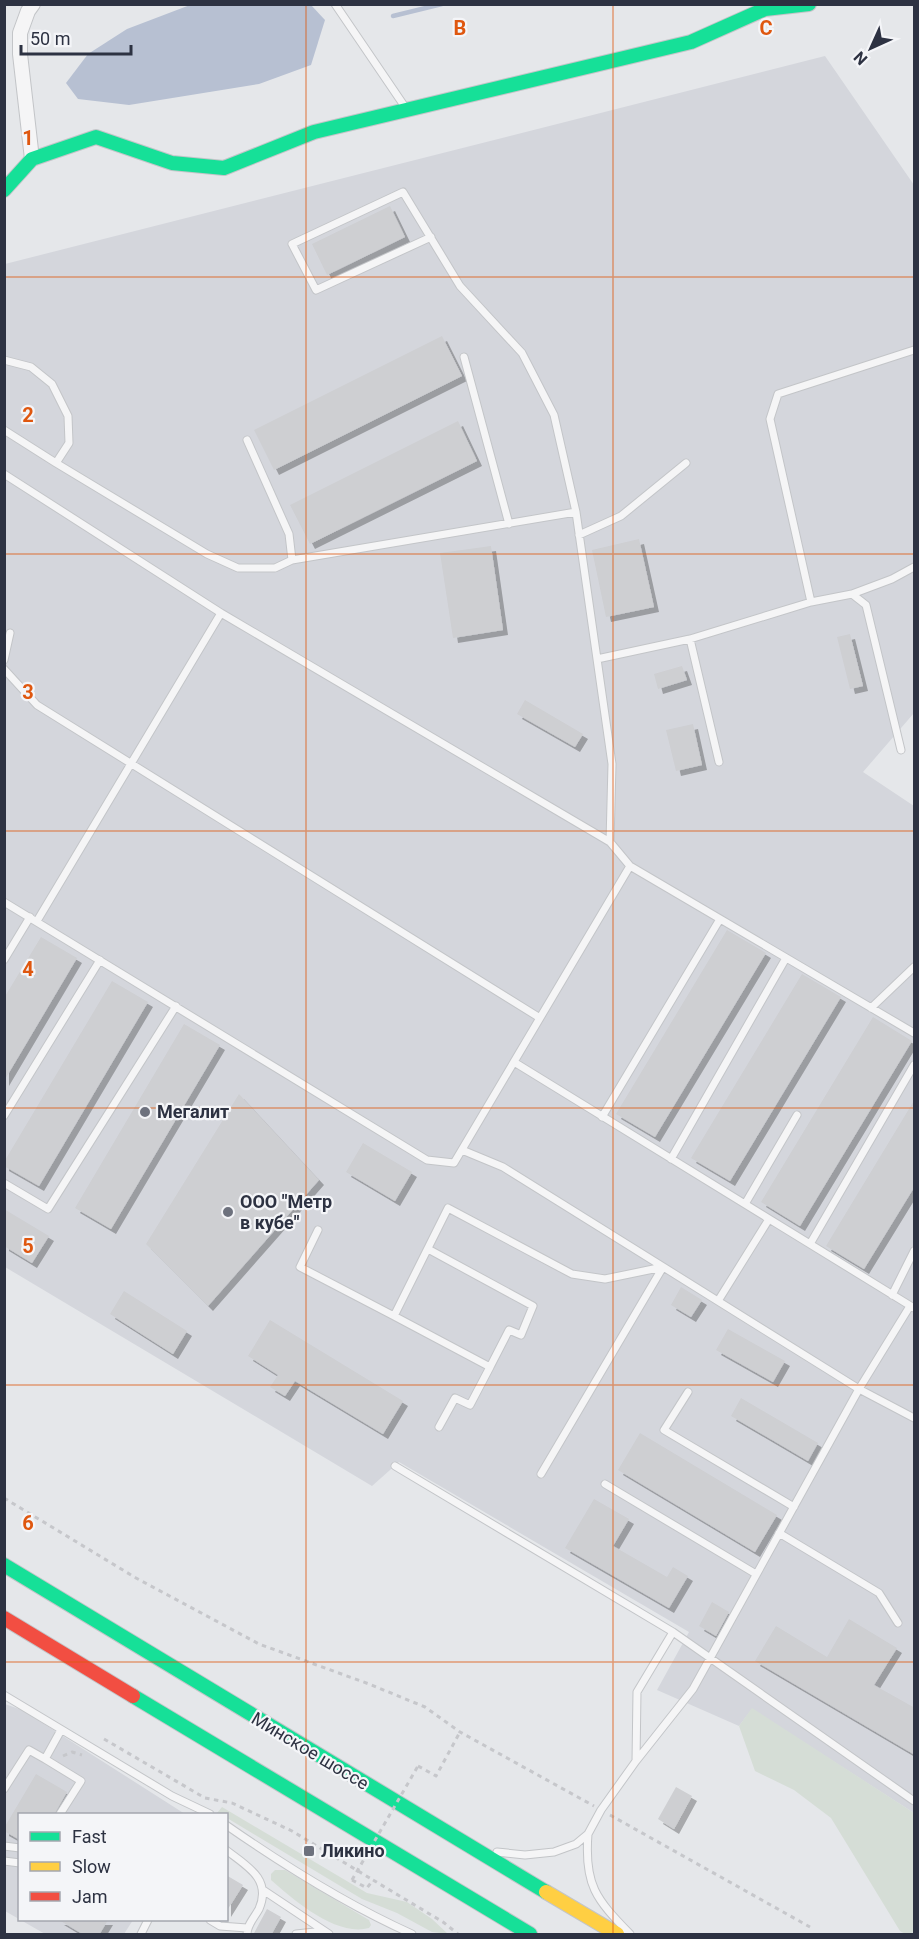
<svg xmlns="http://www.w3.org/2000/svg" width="919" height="1939" viewBox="0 0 919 1939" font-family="Roboto,sans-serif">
<defs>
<filter id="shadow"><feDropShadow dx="5" dy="5" stdDeviation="0" flood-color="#0004"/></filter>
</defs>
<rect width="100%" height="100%" fill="#e5e7ea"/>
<path fill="#d4d6dc" d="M825 56 914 185V713L863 772 914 806V1813L752 1709 739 1726 657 1690 689 1632 399 1462 372 1486 5 1267V264Z
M5 1704 22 1710 185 1814H20V1920H133L124 1934H45L5 1911Z"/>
<path fill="#d5ddd6" d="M752 1708 914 1813V1934H905L900 1931 831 1818 794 1790 755 1771 739 1726Z
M222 1807 367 1893 407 1902 432 1919 448 1934 432 1932 397 1913 362 1899 227 1818 226 1814 217 1813Z
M275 1870H285L369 1920 371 1925 369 1928C336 1937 294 1900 271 1880V1874Z"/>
<path fill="#b7c0d2" d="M190 5H311L325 20 311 65 259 84 129 105 78 99 66 83 88 54 127 29Z"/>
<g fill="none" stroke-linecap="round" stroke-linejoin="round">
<path stroke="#b7c0d2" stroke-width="4.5" d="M393 16 442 4"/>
</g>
<path fill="#cecfd2" filter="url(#shadow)" d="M390 206 405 237 327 275 312 244Z
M442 336 462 376 274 470 254 430Z
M458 421 477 461 310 544 290 505Z
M639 539 654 607 606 617 592 550Z
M491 546 503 630 453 638 440 553Z
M850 634 863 686 850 689 837 637Z
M682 666 687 680 658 689 654 674Z
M525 700 583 734 575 747 517 714Z
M693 724 702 765 676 771 666 730Z
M727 930 766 953 655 1137 616 1114Z
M41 937 77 958 4 1081V998Z
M802 974 841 997 730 1181 691 1158Z
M112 981 148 1002 39 1186 4 1166V1162Z
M873 1017 912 1041 800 1226 761 1202Z
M184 1024 220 1045 111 1229 75 1208Z
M239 1094 319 1180 208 1306 146 1244Z
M915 1099V1186L864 1269 826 1246Z
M363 1143 412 1172 395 1201 346 1172Z
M4 1209 49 1236 32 1263 4 1246Z
M681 1287 702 1300 691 1317 671 1305Z
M124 1291 187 1331 173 1354 110 1314Z
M270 1320 403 1401 383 1434 295 1381 285 1396 270 1387 278 1375 248 1356Z
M728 1329 785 1361 773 1382 716 1350Z
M741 1398 818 1443 808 1461 731 1416Z
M640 1433 777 1515 755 1552 618 1470Z
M594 1499 629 1519 613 1546 667 1577 673 1567 688 1576 669 1608 565 1548Z
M712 1602 729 1612 716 1636 699 1626Z
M849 1619 897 1648 874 1685 915 1708V1755L755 1661 776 1626 827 1657Z
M36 1774 67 1792 54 1815H20V1840L4 1831V1828Z
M676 1787 692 1796 674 1829 658 1819Z
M226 1875 243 1885 226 1912Z
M267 1909 281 1917 271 1935H253Z
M59 1920H108L99 1935H84Z"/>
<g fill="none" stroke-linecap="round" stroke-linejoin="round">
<g stroke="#c3c5c8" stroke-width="9">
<path id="lane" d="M335 4 405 107
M464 357 509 524
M4 360 31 367 52 384 68 416 69 443 56 463 4 430
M56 463 207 554 238 568H275L292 560 289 534 247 440
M4 474 221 613 37 921
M579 535 621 516 686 463
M292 560 576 512 554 415 522 353 460 286 403 192 292 244 316 290 431 237
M852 594 892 579 914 567
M811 602 852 594 866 605 901 750
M221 613 610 842
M690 639 719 762
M597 659 690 639 811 602 770 419 778 394 914 350
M4 660 10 633
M4 669 37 705 540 1018
M630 866 914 1033
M4 902 427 1160 454 1163 630 866 610 842 612 764 576 512
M4 960 30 917
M871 1008 914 967
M514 1062 914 1308
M4 1116 100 960
M602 1117 720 919
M462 1150 503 1167 859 1389 914 1418
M671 1159 786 958
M4 1183 48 1209 176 1006
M745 1204 797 1115
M318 1230 300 1267 394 1316
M810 1244 914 1065
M428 1249 533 1306 521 1335 509 1330 490 1367
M892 1295 914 1251
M718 1301 769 1219
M688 1392 664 1430 794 1507
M439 1427 455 1398 470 1405 490 1367 394 1316 448 1208 572 1274 605 1279 663 1267
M395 1466 673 1632 637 1692 636 1761
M541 1474 663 1267
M605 1484 756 1574
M779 1533 879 1593 898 1623
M673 1632 914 1801
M4 1695 172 1796 210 1814
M45 1759 81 1781 60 1814
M4 1789 29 1750 45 1759 61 1730
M226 1825C285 1866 347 1905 412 1934
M588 1834C584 1885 596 1899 630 1934
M4 1846 20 1848
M226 1850C247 1866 272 1879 259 1909 254 1918 247 1925 247 1934
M497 1852 525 1855 554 1852 576 1844 588 1834 601 1810 636 1761 693 1689 859 1389 910 1306
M4 1861 20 1863
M263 1890 329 1934
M210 1920 220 1926 247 1928
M141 1934 148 1920
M296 1934 315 1932 326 1934"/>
</g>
<g stroke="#c3c5c8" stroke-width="16">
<path id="street" d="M32 159 20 54V33L28 11 33 4"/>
</g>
<g stroke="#c3c5c8" stroke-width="16">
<path id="fast" d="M4 190 32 159 96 137 172 163 224 168 314 132 691 42 765 9 809 4
M4 1565 546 1892
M133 1696 530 1934"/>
</g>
<g stroke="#c3c5c8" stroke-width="16">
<path id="slow" d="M546 1892 617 1934"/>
</g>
<g stroke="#c3c5c8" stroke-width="16">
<path id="jam" d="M4 1618 133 1696"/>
</g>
<path stroke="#c6c7cb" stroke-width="3" stroke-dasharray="4.5 4.5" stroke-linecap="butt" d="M4 1498 136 1578 259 1644 369 1684 425 1707 460 1732 594 1806
M104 1739 205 1798 232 1803 292 1831 373 1880
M63 1756 72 1752 82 1755
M418 1766 436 1776 460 1732
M610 1815 810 1927
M352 1880 367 1888 373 1880 443 1922 458 1934"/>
<use href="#lane" stroke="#f5f5f6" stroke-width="7"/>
<use href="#street" stroke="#f5f5f6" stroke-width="14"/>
<use href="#fast" stroke="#16e098" stroke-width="14"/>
<use href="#slow" stroke="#ffcf43" stroke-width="14"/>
<use href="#jam" stroke="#f24e42" stroke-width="14"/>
<path stroke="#c6c7cb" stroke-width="3" stroke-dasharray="4.5 4.5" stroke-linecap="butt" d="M352 1880 418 1766"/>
</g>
<path fill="none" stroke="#df570f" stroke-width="1.5" stroke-opacity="0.55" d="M306 4V1934M613 4V1934M4 277H914M4 554H914M4 831H914M4 1108H914M4 1385H914M4 1662H914"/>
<g fill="#6d717d" stroke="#f4f5f8" stroke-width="2">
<circle cx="145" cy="1112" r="6"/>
<circle cx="228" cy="1212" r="6"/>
<rect x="303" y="1845" width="12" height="12" rx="3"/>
</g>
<g text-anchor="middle" stroke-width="4.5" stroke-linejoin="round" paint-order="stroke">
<g font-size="18" font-weight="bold" fill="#2d3242" stroke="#f4f5f8" text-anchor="start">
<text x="157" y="1118">Мегалит</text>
<text x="240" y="1208">ООО "Метр<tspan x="240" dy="21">в кубе"</tspan></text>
<text x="321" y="1857">Ликино</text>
</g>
<g font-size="18" fill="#2d3242" stroke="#f4f5f8">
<text transform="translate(310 1751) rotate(31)" y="6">Минское шоссе</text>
</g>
</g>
<g font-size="20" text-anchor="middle" font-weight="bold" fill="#df570f" stroke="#f4f5f8" stroke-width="4.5" stroke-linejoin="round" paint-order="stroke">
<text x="460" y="35">B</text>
<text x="766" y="35">C</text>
<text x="28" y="145">1</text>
<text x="28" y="422">2</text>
<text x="28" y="699">3</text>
<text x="28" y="976">4</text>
<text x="28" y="1253">5</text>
<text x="28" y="1530">6</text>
</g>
<rect width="919" height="1939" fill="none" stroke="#2d3242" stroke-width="12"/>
<rect x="18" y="1813" width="210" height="108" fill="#f4f5f8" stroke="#a4a7af" stroke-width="1.5"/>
<rect x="30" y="1832" width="30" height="9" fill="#16e098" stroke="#a4a7af" stroke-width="1.5"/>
<text x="72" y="1843" font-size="18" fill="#2d3242">Fast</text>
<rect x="30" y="1862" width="30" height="9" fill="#ffcf43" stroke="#a4a7af" stroke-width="1.5"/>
<text x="72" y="1873" font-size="18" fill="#2d3242">Slow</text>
<rect x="30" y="1892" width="30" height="9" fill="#f24e42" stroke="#a4a7af" stroke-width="1.5"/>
<text x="72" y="1903" font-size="18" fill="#2d3242">Jam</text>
<g transform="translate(871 48) rotate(225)" stroke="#f4f5f8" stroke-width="4.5" paint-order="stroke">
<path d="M0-4.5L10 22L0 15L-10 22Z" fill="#2d3242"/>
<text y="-9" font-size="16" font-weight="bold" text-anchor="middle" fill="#2d3242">N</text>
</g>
<path d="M21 45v9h110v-9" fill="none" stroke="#2d3242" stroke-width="3"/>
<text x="30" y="45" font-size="18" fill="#2d3242" stroke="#f4f5f8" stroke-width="4.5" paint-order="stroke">50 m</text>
</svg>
